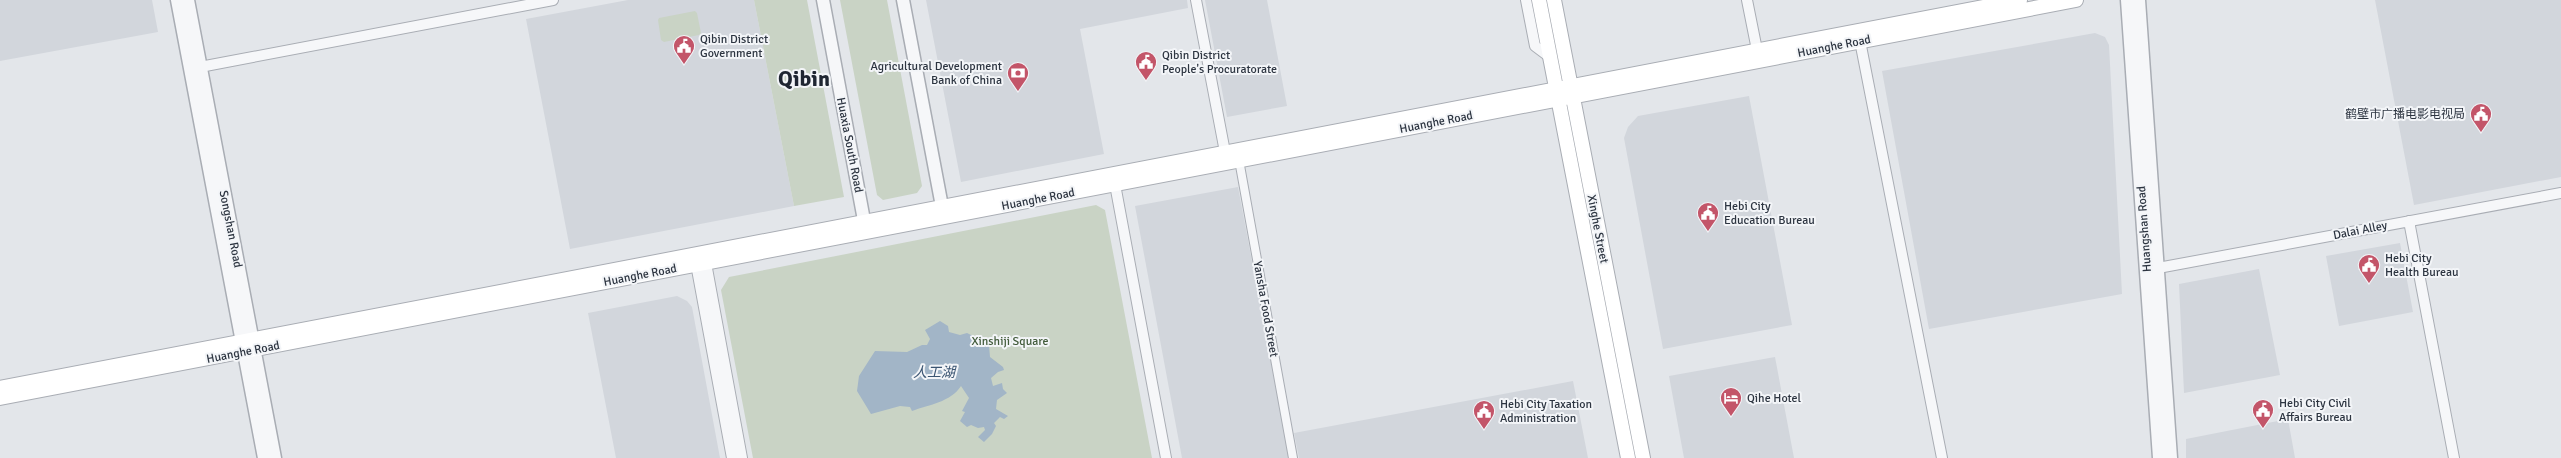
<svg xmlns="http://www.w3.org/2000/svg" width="2561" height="458" viewBox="0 0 2561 458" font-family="Signika,'Noto Sans SC',sans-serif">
<rect width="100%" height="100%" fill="#e3e6ea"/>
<path fill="#d2d6dc" d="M0 0H152L158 32 0 61Z
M628 0H754L794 206 570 249 526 19Z
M926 0H1187L1188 8 1080 29 1104 154 961 182Z
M1205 0H1267L1287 106 1227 117Z
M2375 0H2561V177L2414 205Z
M2095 33 2105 37 2109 45 2122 294 1929 329 1882 71Z
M1749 96 1792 325 1663 349 1624 138 1628 127 1638 116Z
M1238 187 1289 458H1182L1135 206Z
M2400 243 2413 312 2339 326 2326 256Z
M2259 269 2280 375 2184 393 2179 284Z
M677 296 687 301 692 307 720 458H616L588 313Z
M1775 357 1794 458H1684L1669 376Z
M1573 381 1588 458H1299L1294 433Z
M2288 419 2295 458H2186V439Z"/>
<path fill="#c9d3c5" d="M754 0H807L844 197 794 206Z
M840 0H887L922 186 917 193 883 200 877 195Z
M695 11 697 13 701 33 699 35 664 42 661 40 658 20 659 18Z
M1096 205 1105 210 1152 458H753L721 290 729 277Z"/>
<path fill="#a2b5c7" d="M940 321 948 326 949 332 960 335 967 333 975 337 982 336 989 345 990 357 1003 367 1004 370 998 372 991 378 993 386 1002 383 1003 389 1007 393 997 400 996 409 1008 416 1004 419 1000 417 994 423 996 426 992 434 984 442 978 437 985 430 984 427 978 428 971 425 967 427 960 421 965 412 962 411 969 398 961 386C951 402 928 405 912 411L910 407 900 406 871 414 857 391 859 376 875 351 907 352 922 345H927L930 339 925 330Z"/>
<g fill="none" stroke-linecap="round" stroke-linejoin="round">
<g stroke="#a9adb4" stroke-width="10">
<path id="pedestrian" d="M1239 160 1293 458"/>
</g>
<g stroke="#a9adb4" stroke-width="12">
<path id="minor" d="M1196 0 1225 152
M1526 0 1535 46 1551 58
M1747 0 1757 50
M1860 41 1942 458
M200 67 553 0
M1114 179 1166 458
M2409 221 2454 458
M706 263 742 458
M696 264 732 458
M2158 268 2561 193"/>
</g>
<g stroke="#a9adb4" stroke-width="15">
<path id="tertiary" d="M177 0 264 458
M188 0 275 458
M823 0 866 231
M903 0 944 217
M2127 0 2159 458
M2139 0 2171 458"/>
</g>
<g stroke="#a9adb4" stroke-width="16">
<path id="secondary" d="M1539 0 1628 458
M1554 0 1643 458
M0 388 2020 0
M0 398 2076 0"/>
</g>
<use href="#pedestrian" stroke="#f6f7f9" stroke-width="8"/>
<use href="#minor" stroke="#f6f7f9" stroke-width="10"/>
<use href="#tertiary" stroke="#f6f7f9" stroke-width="12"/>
<use href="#secondary" stroke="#fff" stroke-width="14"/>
</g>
<defs>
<g id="civic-pin" transform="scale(1.125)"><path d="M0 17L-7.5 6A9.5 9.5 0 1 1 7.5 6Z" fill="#c35569" stroke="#f3f5f8"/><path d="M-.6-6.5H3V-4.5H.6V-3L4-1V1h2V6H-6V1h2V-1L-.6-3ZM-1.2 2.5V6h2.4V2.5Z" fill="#fff"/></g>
<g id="bank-pin" transform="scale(1.125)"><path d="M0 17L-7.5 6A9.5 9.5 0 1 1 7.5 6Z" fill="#c35569" stroke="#f3f5f8"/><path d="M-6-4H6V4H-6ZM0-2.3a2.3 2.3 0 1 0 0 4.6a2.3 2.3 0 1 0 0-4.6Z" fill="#fff"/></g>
<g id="hotel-pin" transform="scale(1.125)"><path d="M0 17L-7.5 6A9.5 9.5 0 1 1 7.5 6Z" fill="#c35569" stroke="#f3f5f8"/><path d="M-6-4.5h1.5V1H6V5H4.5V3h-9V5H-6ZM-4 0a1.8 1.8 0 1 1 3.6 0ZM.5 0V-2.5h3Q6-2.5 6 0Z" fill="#fff"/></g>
</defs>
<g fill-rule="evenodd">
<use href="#civic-pin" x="684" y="46"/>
<use href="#civic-pin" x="1146" y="62"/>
<use href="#bank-pin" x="1018" y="73"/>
<use href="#civic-pin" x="2481" y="114"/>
<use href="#civic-pin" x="1708" y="213"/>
<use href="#civic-pin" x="2369" y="265"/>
<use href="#hotel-pin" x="1731" y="398"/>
<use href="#civic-pin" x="2263" y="410"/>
<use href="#civic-pin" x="1484" y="411"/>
</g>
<g text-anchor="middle" stroke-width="4" stroke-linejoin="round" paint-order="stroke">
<g font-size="12" fill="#2d3541" stroke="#f3f5f8" text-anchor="start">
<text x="700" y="43">Qibin District<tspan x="700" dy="14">Government</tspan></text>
<text x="1162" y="59">Qibin District<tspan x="1162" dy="14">People's Procuratorate</tspan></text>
<text x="1002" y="70" text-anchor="end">Agricultural Development<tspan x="1002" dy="14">Bank of China</tspan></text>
<text x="2465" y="118" text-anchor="end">鹤壁市广播电影电视局</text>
<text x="1724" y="210">Hebi City<tspan x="1724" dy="14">Education Bureau</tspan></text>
<text x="2385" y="262">Hebi City<tspan x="2385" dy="14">Health Bureau</tspan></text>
<text x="1747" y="402">Qihe Hotel</text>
<text x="2279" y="407">Hebi City Civil<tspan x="2279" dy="14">Affairs Bureau</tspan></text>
<text x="1500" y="408">Hebi City Taxation<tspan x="1500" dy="14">Administration</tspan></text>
</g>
<g font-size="12" fill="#2d3541" stroke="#f3f5f8">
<text transform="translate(1834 46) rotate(-11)" y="4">Huanghe Road</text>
<text transform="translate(1436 122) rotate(-11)" y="4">Huanghe Road</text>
<text transform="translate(850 145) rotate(79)" y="4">Huaxia South Road</text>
<text transform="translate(1038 199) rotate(-11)" y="4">Huanghe Road</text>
<text transform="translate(231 229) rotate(79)" y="4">Songshan Road</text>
<text transform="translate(1598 229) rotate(79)" y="4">Xinghe Street</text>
<text transform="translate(2144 229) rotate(-94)" y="4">Huangshan Road</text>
<text transform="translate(2360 230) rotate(-11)" y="4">Dalai Alley</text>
<text transform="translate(640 275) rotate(-11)" y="4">Huanghe Road</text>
<text transform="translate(1266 309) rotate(80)" y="4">Yansha Food Street</text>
<text transform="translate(243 352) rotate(-11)" y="4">Huanghe Road</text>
</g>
<g font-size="12" fill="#425b3b" stroke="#f3f5f8">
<text x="1010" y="345">Xinshiji Square</text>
</g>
<g font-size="14" font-style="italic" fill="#3a5471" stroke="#f3f5f8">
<text x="934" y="377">人工湖</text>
</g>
<g font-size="22" font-weight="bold" fill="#1f2632" stroke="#f3f5f8">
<text x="804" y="86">Qibin</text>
</g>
</g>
</svg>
